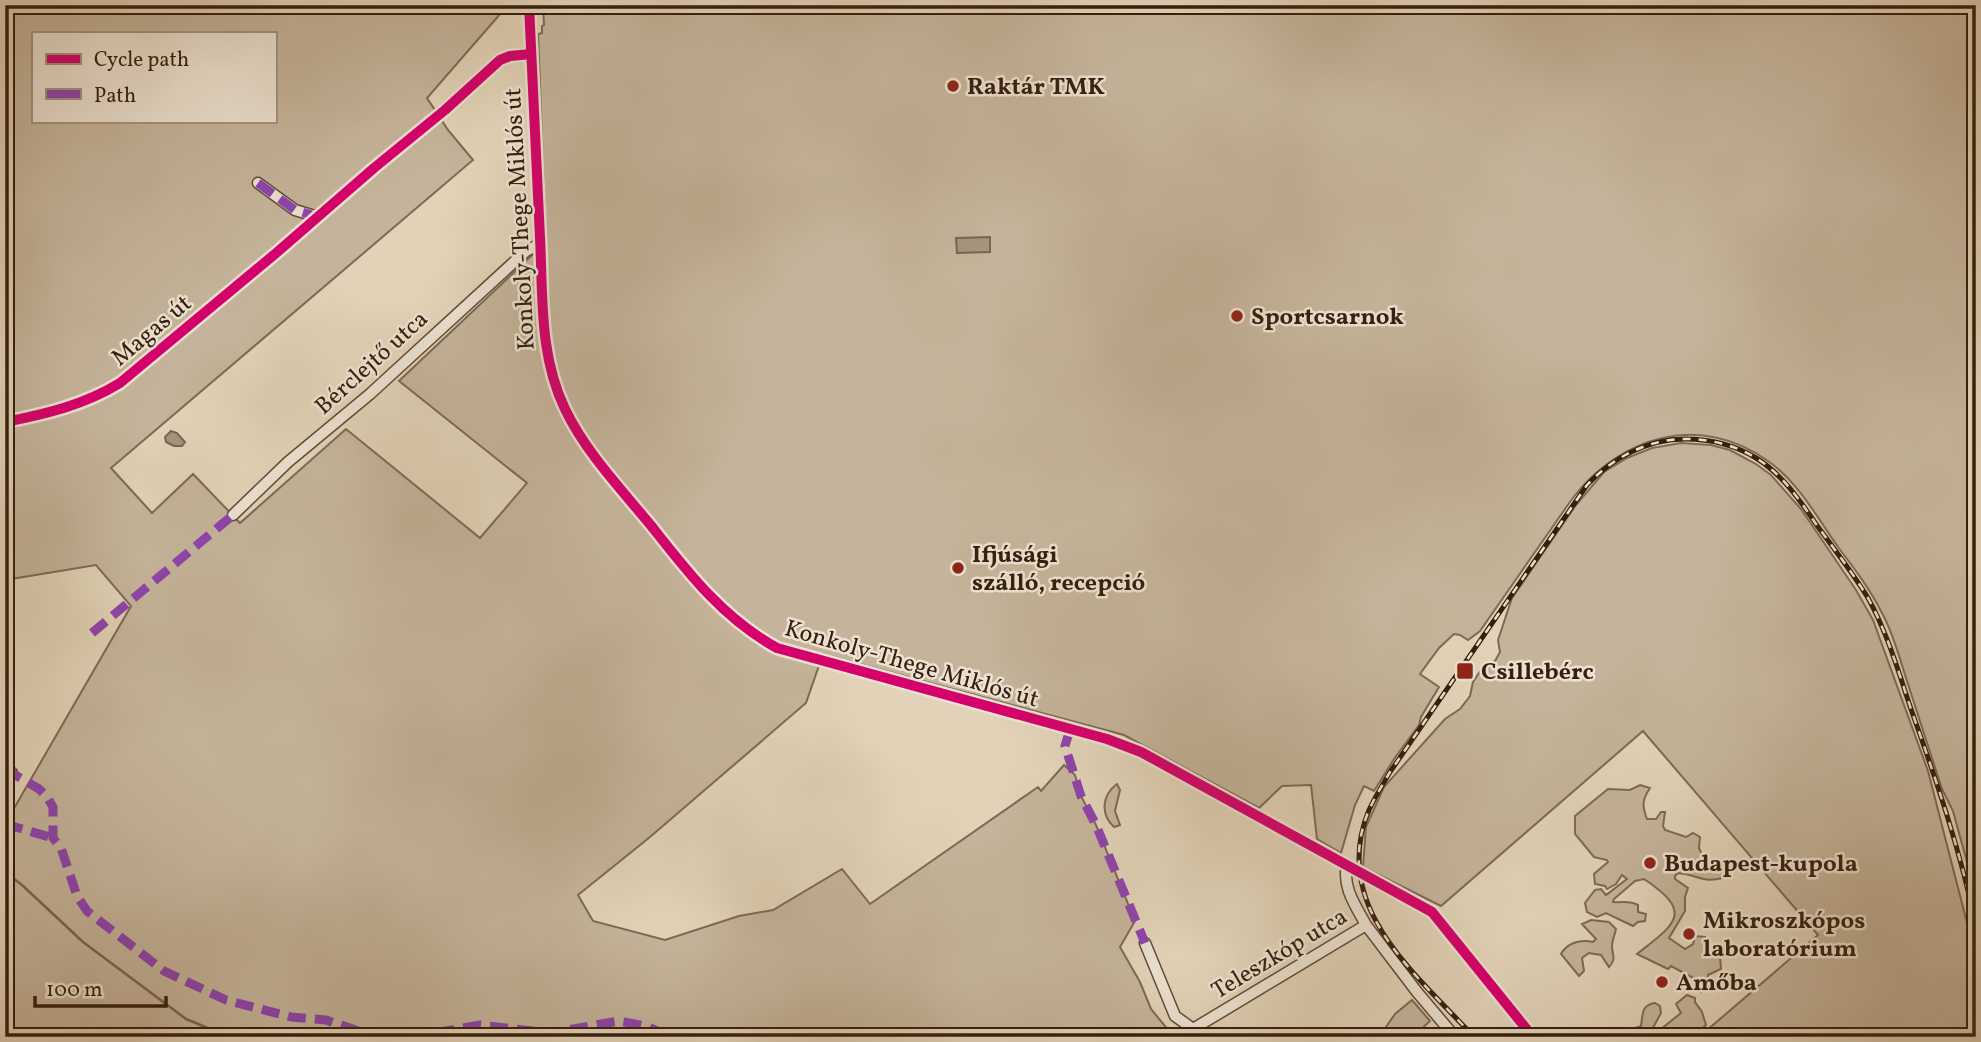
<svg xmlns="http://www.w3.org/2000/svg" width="1981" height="1042" viewBox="0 0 1981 1042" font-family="Vollkorn,serif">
<rect width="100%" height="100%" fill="#e2d3b8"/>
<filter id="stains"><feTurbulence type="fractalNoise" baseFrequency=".00286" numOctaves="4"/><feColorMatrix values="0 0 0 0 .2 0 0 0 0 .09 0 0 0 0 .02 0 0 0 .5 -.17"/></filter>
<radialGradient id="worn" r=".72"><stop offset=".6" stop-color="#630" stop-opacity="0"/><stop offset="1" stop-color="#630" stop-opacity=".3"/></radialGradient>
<path fill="#c5b49b" stroke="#7e6954" stroke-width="2" fill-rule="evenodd" d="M5 5H508L427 98 448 130 473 160 111 468 152 513 193 474 240 523 346 429 480 538 527 483 399 381 546 242 538 34 542 33V26L544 25 543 6 536 5H1976V895L1953 811 1942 789C1930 752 1918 715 1906 678 1899 656 1893 633 1882 613 1870 589 1854 568 1838 547 1817 517 1798 482 1768 461 1700 412 1620 436 1572 499L1480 631 1468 640 1460 635 1454 634 1439 648 1420 674 1439 687 1421 717 1419 725 1394 759 1374 791 1364 786 1355 805 1341 853 1317 839 1311 785 1282 786 1259 808 1124 735 823 654 806 703 650 837 578 895 593 921 665 940 739 916 773 910 842 869 870 904 1038 787 1041 791 1064 765 1075 775 1081 796 1096 825 1135 921 1120 947 1140 982 1151 1009 1174 1037H5V824L131 606 96 565 5 580ZM33 33H275V121H33Z
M1681 443 1711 445 1730 450 1756 464 1771 475 1801 509 1856 590 1873 620 1928 771 1976 958V1037H1699L1818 935 1643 731 1441 906 1363 867 1366 827 1384 787 1445 719 1460 709 1470 696 1473 682 1483 667 1495 661 1500 652 1498 640 1512 598 1576 505 1604 472 1627 458 1652 448Z
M1117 784 1120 790 1115 811 1120 825 1114 827C1100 814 1102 795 1117 784Z
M1640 785 1650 788C1642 800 1642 806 1647 819H1656L1661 812H1665L1663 826 1665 830 1686 837 1693 833 1700 837 1699 848 1704 860 1730 869 1729 876C1702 885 1701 875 1678 873L1675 876V879L1688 888 1685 897V911L1669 938 1685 949 1693 944 1695 936 1705 937V945L1720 957 1721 969 1708 975V988L1701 992 1699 981 1671 966 1668 969 1637 954C1675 924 1695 913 1644 879L1635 881 1614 899 1613 902C1623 903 1628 900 1638 905V912L1646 914 1645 921 1638 922 1633 926 1606 913 1597 917 1587 912 1585 903 1595 890 1601 889 1606 895 1627 879 1622 875 1616 884 1607 889 1605 886 1595 884 1594 874 1608 862 1607 860 1594 857 1575 834V816L1608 789 1630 790Z
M1591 920 1609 922 1616 929C1615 934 1612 941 1612 946 1612 956 1617 958 1609 967L1601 955 1589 953 1582 958 1584 971 1579 976 1561 954C1567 943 1580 939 1593 942L1596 939 1582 924Z
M1687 995 1695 998V1002L1702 1012 1706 1025 1692 1037H1655L1656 1033 1681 1013 1676 1004Z
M1412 1000 1430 1021 1413 1037H1379L1395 1014Z
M1655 1003 1660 1006 1661 1013 1648 1037H1629L1635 1028 1641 1026C1643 1014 1641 1005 1655 1003Z"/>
<path fill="#a8957e" stroke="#7a6551" stroke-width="2" d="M990 237V252L957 253 956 238Z
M171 431 177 433 185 442 182 446H174L166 442 165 437Z"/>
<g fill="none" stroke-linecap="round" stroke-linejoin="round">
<path stroke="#7a6551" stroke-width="2.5" d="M5 872 22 885 83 942 186 1019 220 1033 298 1031 316 1037"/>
<g stroke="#614b38" stroke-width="13">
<path id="street" d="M529 5C533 83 536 160 540 238 543 296 539 355 565 409 586 453 622 490 653 528 689 574 724 619 777 648L1107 739 1141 752 1432 912 1533 1037
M258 183 295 210 318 217
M5 422C46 414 84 405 120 383L275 254 374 168 445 110 500 60 510 56 531 54
M233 515 288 462 370 394 526 251 540 244
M5 769 12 773
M1366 925 1417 992 1455 1037
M1145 943 1175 1016 1193 1029 1366 925C1356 906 1342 888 1347 865"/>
</g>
<use href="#street" stroke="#ece2d1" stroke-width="10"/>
<g stroke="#361e0e" stroke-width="5">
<path id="rail" d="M1474 1037C1416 974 1329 906 1369 810 1375 797 1383 784 1390 772L1587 485C1612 458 1648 439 1685 439 1710 439 1735 445 1756 458 1782 474 1799 499 1816 524 1834 549 1853 573 1868 598 1888 634 1899 674 1912 712 1937 782 1961 853 1976 926"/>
</g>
<use href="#rail" stroke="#ece2d1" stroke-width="2.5" stroke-dasharray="8" stroke-linecap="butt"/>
<path stroke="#8e44ad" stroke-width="9" stroke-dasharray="18 9" stroke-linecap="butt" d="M258 183 295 210 318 217
M92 633 233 515
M1070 729 1065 746 1081 796 1096 825 1145 943
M5 769 39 789 47 797 53 807V838L61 848 77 896 87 911 164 971 226 1000 291 1017 326 1020 376 1037
M5 824 53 838
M1193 1029 1197 1037
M410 1037 480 1025 549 1033 619 1021 646 1026 671 1037"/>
<g stroke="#ece2d1" stroke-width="15">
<path id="cycleway" d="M529 5C533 83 536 160 540 238 543 296 539 355 565 409 586 453 622 490 653 528 689 574 724 619 777 648L1107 739 1141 752 1432 912 1533 1037
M5 422C46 414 84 405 120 383L275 254 374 168 445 110 500 60 510 56 531 54"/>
</g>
<use href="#cycleway" stroke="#d6006c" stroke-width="10"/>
</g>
<g fill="#8f2418" stroke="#ece2d1" stroke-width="2.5">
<circle cx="953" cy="86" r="7"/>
<circle cx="1237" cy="316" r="7"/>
<circle cx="958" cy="568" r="7"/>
<rect x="1456" y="662" width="18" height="18" rx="3.5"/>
<circle cx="1650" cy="863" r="7"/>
<circle cx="1689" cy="934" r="7"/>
<circle cx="1662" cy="982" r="7"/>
</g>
<g text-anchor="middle" stroke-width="5" stroke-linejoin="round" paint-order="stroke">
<g font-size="24" font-weight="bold" fill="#361e0e" stroke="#ece2d1" text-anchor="start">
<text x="967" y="94">Raktár TMK</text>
<text x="1251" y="324">Sportcsarnok</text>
<text x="972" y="562">Ifjúsági<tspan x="972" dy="28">szálló, recepció</tspan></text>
<text x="1481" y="679">Csillebérc</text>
<text x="1664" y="871">Budapest-kupola</text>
<text x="1703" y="928">Mikroszkópos<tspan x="1703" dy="28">laboratórium</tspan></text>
<text x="1676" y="990">Amőba</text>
</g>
<g font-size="24" fill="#361e0e" stroke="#ece2d1">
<text transform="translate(519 219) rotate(-93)" y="8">Konkoly-Thege Miklós út</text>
<text transform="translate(151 330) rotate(-40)" y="8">Magas út</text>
<text transform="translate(371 362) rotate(-42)" y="8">Bérclejtő utca</text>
<text transform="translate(912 663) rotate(16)" y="8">Konkoly-Thege Miklós út</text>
<text transform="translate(1279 953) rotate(-31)" y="8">Teleszkóp utca</text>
</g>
</g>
<rect width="1981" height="1042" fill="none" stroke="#e2d3b8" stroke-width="28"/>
<rect x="7" y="7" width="1967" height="1028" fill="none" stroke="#361e0e" stroke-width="3.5"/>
<rect x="14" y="14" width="1953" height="1014" fill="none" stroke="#361e0e" stroke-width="2"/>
<rect x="32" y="32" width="245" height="91" fill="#ece2d1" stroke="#a39483" stroke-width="2"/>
<rect x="46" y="54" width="35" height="10" fill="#d6006c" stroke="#a39483" stroke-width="2"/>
<text x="94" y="66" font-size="21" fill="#361e0e">Cycle path</text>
<rect x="46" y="89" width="35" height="10" fill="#8e44ad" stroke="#a39483" stroke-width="2"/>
<text x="94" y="102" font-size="21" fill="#361e0e">Path</text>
<path d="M35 996v10h131v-10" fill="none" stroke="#361e0e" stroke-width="3.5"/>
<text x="46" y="996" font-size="21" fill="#361e0e" stroke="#ece2d1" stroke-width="5" paint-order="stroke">100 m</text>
<rect width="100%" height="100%" filter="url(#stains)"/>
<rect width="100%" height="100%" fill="url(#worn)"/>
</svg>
